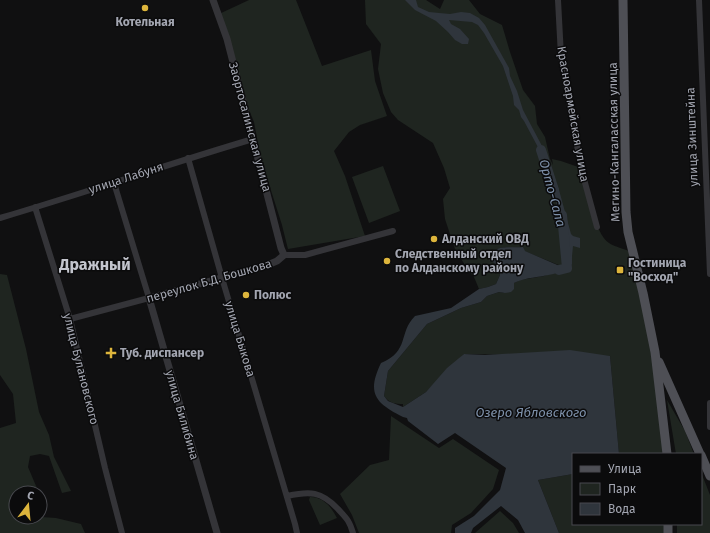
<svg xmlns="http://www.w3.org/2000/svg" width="710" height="533" viewBox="0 0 710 533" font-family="'Fira Sans',sans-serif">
<rect width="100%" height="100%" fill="#101011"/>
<path fill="#1f2520" d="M249 0H296L322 66 371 50 375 81 387 116 360 125 349 132 334 151 345 176 365 236 288 249 282 225 261 159 254 122 241 91 219 14Z
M365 0H426L440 9 444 0H469L480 14 502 25 510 52 523 90 535 106 537 124 545 137 550 159 553 165 552 159 561 161 581 168C586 186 594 233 609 243 615 247 625 249 632 252L643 293 667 454H619L610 356 464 354 426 392 403 407V404C395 404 389 403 384 396L388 371 427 324 461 308 481 302 487 296 499 292 505 293 514 283 520 280 544 276 566 268 524 251 523 247 510 248 505 247 497 249 490 260 498 265 500 275 496 284 488 287 479 289 474 277 468 270 455 249 445 219 443 199 450 188 444 168 433 143 398 120 391 112 383 93 378 69 381 44 366 24Z
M383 166 400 211 369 223 352 177Z
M0 274 7 275 26 349 39 412 49 435 54 457 71 491 62 493 49 456 40 454 30 456 28 467 39 493H16V517H40V512L41 517 56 518 81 524 85 533H0V428L16 423 13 394 0 375Z
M667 400 685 431 694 454H676Z
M391 416 439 448 453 439 499 470 493 489 471 513 452 525 451 533H359L352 515 340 494 370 465 389 460Z
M701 472 710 495V533H677V524H701Z
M573 474V524H668V533H559L538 480Z
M310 497C324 497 331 507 337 518L320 525 309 500Z
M500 511 513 523 519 533H475Z"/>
<path fill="#2f353c" d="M405 0H416L418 7 429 12 439 13 450 14 461 12 470 13 479 18 485 25 509 68 510 76 517 91 523 110 542 146 559 190 571 234 573 236 580 238V248L573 246 572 256V264C558 279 532 274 514 283V289L511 292 505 293 499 292 487 296 481 302 461 308 427 324 388 371 384 396 388 401 403 407 426 392 447 368 464 354 485 355 570 350 610 356 619 454H573V474L538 480 559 533H525L518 520 501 506 473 528 471 533H455V528L474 516 500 490 506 468 455 433 438 444 408 421 407 418 403 417C376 403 366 394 381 363 410 351 398 333 415 316L451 308 479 289 488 287 496 284 500 275 498 265 489 260 497 249C505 246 514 248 523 247L525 251 562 267 569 262 570 250 567 233 562 224 551 184 548 166 524 121 521 117 519 110 514 105 513 96 503 66 484 33 478 25 472 22 449 20 451 24 460 29 469 39 468 44H462L455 40 448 32 436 21 415 10Z"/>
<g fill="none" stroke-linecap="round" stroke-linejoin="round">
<path stroke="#2f353c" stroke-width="10" d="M541 150 554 190
M559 270 567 268 562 215"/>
<path stroke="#343438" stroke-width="6" d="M558 0 561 56 581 168 597 227
M699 0 710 274
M188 158 222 278 295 524 297 533
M35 207 70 319 105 468 122 533
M0 218C85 193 168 164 253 139
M284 255H305L393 231
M70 319 149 298 114 183
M710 403V427
M287 496C310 491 321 491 338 509 347 519 349 520 353 533"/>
<path stroke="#343438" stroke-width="7" d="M213 0 227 39 281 248 284 255 277 261 265 266 149 298 217 533"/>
<path stroke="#4e4f55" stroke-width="9" d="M623 0 626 212 628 232 643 293 655 352 667 454
M659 362 700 454
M701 455 710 476
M668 533V524"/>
</g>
<g fill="#ddb53c" stroke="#0b0b0c" stroke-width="1.5">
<circle cx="145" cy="8" r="4"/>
<circle cx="434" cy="239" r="4"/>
<circle cx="387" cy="261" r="4"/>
<rect x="616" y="266" width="8" height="8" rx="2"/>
<circle cx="246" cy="295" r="4"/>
<path d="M109 347h4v4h4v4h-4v4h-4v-4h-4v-4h4z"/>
</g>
<g text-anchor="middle" stroke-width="3" stroke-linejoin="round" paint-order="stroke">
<g font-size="12" font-weight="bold" fill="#a3a6b1" stroke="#0b0b0c" text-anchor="start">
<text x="145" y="26" text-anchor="middle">Котельная</text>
<text x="442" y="243">Алданский ОВД</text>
<text x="395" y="258">Следственный отдел<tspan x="395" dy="14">по Алданскому району</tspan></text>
<text x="628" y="267">Гостиница<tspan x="628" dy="14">"Восход"</tspan></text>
<text x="254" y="299">Полюс</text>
<text x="120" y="357">Туб. диспансер</text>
</g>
<g font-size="12" fill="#a3a6b1" stroke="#0b0b0c">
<text transform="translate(573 114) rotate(80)" y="4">Красноармейская улица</text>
<text transform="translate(250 127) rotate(75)" y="4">Заортосалинская улица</text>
<text transform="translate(692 137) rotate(-92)" y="4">улица Зинштейна</text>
<text transform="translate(614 142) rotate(-91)" y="4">Мегино-Кангаласская улица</text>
<text transform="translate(126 178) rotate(-18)" y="4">улица Лабуня</text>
<text transform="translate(209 281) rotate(-16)" y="4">переулок Б.Д. Бошкова</text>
<text transform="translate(240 339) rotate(73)" y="4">улица Быкова</text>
<text transform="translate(81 369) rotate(76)" y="4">улица Булановского</text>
<text transform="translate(182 415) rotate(74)" y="4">улица Билибина</text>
</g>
<g font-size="13" font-style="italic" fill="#7d90a9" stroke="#0b0b0c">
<text transform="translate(553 193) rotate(75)" y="5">Орто-Сала</text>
<text x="531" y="417">Озеро Ябловского</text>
</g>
<g font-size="16" font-weight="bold" fill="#c3c5cd" stroke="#0b0b0c">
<text x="95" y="270">Дражный</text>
</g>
</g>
<rect x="572" y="453" width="130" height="72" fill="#0b0b0c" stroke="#48494e"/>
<rect x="580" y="466" width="20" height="6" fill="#4e4f55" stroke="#48494e"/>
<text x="608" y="473" font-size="12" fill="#a3a6b1">Улица</text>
<rect x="580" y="483" width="20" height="12" fill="#1f2520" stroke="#48494e"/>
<text x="608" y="493" font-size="12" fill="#a3a6b1">Парк</text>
<rect x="580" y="503" width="20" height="12" fill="#2f353c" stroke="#48494e"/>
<text x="608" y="513" font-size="12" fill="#a3a6b1">Вода</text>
<g transform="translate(28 505) rotate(16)"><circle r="19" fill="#0b0b0c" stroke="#48494e"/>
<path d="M0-3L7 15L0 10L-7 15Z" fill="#ddb53c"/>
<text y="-6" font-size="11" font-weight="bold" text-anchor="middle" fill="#a3a6b1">С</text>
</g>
</svg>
